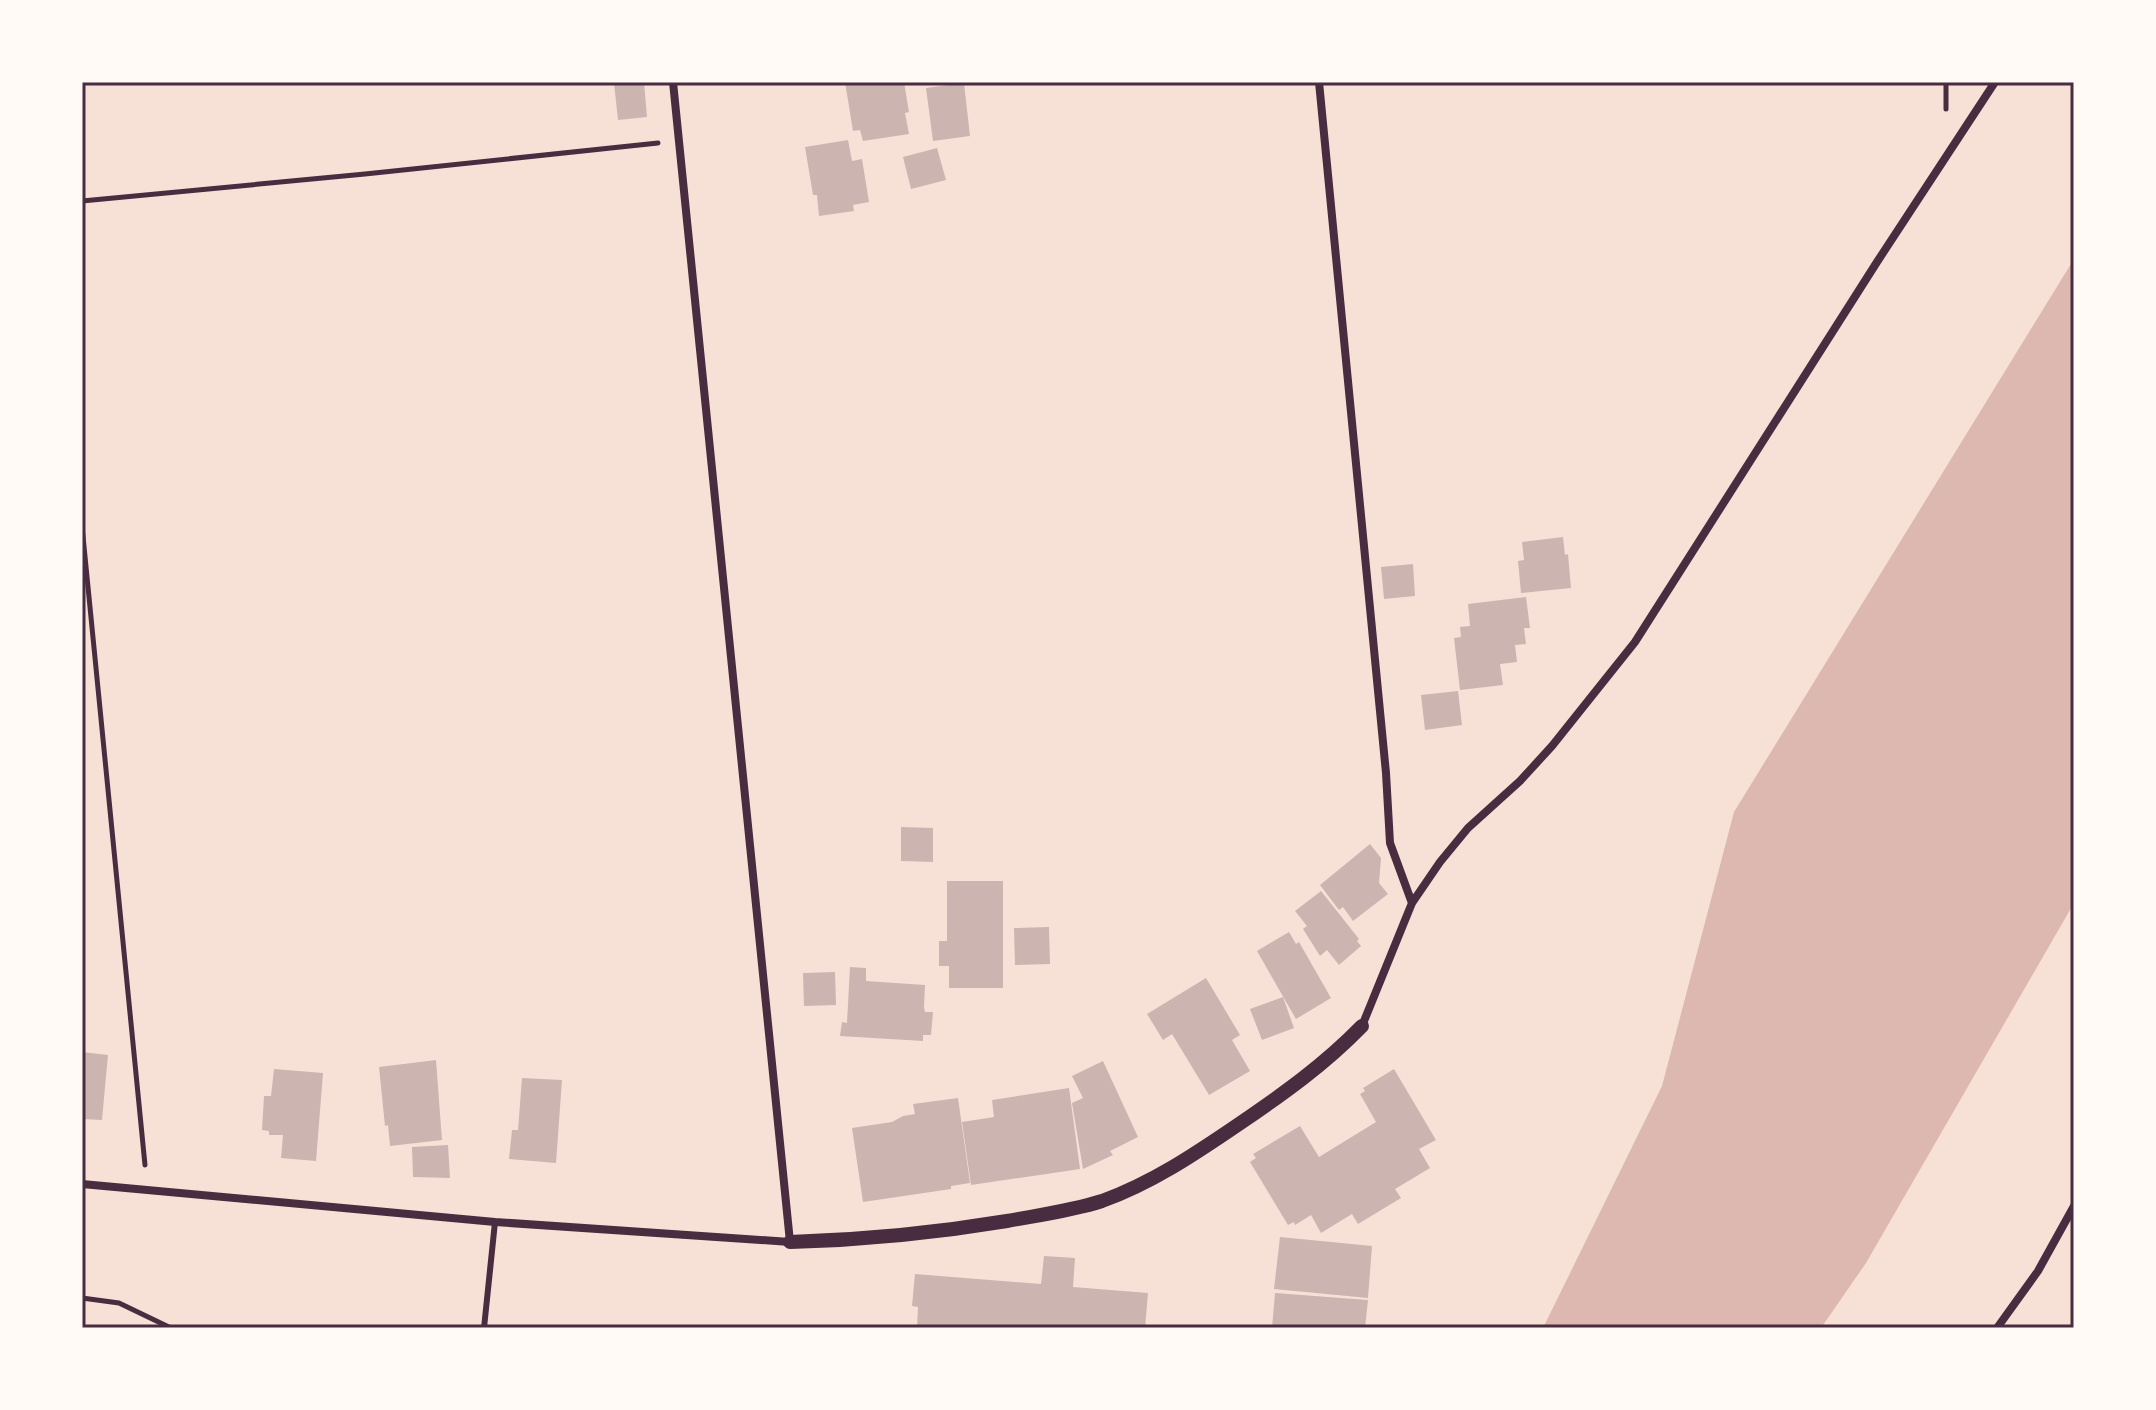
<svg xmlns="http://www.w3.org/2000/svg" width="2156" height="1410" viewBox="0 0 2156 1410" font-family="'Public Sans',sans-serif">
<rect width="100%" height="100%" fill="#f7e1d7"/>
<path fill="#dcb8b0" d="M2074 259V903L1866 1263 1821 1328H1543L1662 1086 1734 812Z"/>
<path fill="#ccb4b1" d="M644 82 647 117 618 120 614 83Z
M845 82H904L909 112 905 113 909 134 863 141 860 130 853 131Z
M964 83 970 136 933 141 926 88Z
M848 140 852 161 862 159 869 202 853 205 854 211 819 216 817 195H813L805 147Z
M937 148 946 180 911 189 903 157Z
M1563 537 1565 555 1568 554 1571 588 1521 593 1518 561 1524 560 1522 542Z
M1413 564 1415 596 1384 599 1381 567Z
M1526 597 1530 628H1524L1526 644 1515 645 1517 662 1500 664 1503 685 1460 690 1454 638 1461 637 1460 627 1470 626 1468 604Z
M1458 691 1462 725 1425 730 1421 695Z
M901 827 933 828V862L901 861Z
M1370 844 1381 858 1379 883 1388 894 1353 921 1343 907 1339 910 1320 885Z
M947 881H1003V988H949V966H939V941H947Z
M1321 891 1359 939 1357 941 1361 946 1339 965 1327 950 1320 956 1303 929 1307 926 1295 911Z
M1049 927 1050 964 1015 965 1014 928Z
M1289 932 1296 944 1299 942 1331 998 1296 1019 1257 951Z
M850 967 866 968V981L925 985 924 1007 925 1012H933L931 1035H923V1041L840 1036 842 1022 847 1023Z
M835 972 836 1005 804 1006 803 973Z
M1206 978 1240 1035 1232 1040 1250 1071 1209 1095 1172 1034 1163 1040 1147 1014Z
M1283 997 1294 1028 1262 1040 1250 1009Z
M82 1052 108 1055 102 1120 82 1119Z
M436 1060 442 1140 390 1146 388 1125 385 1126 379 1067Z
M1103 1061 1138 1137 1110 1151 1113 1155 1083 1169 1072 1103 1083 1098 1072 1076Z
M274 1069 323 1073 316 1161 281 1158 283 1135H269V1131L262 1130 264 1096H271Z
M1394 1069 1436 1140 1419 1149 1430 1168 1395 1189 1401 1198 1358 1224 1352 1214 1321 1233 1311 1215 1295 1225 1294 1222 1288 1225 1250 1162 1256 1158 1253 1154 1300 1126 1319 1157 1376 1122 1360 1094 1365 1091 1363 1088Z
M522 1078 562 1080 556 1163 509 1159 512 1130H518Z
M1069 1088 1080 1169 971 1185 962 1122 994 1117 992 1100Z
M958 1098 970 1183 951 1186V1189L863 1202 852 1128 892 1122 903 1116 915 1114 913 1104Z
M448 1145 450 1178 413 1177 412 1147Z
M1280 1237 1372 1246 1368 1298 1274 1289Z
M1044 1256 1075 1258 1073 1287 1148 1293 1145 1328H917L918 1307 912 1306 915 1274 1041 1284Z
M1275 1293 1368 1300 1365 1328H1272Z"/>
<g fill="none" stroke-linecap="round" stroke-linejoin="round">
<path stroke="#4a2c40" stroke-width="5" d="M1946 82V109
M82 201 365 174 658 143
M82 526 145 1165
M82 1298 119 1303 171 1328"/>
<path stroke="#4a2c40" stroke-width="6" d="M484 1328 495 1222"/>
<path stroke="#4a2c40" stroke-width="8" d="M1319 82 1386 773 1390 843 1412 903
M1362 1026 1412 903 1440 862 1468 828 1520 781 1552 746 1635 642 1877 262 1995 82
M82 1184 495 1222 790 1242 673 82
M1997 1328 2038 1271 2074 1206"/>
<path stroke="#4a2c40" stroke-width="14" d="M790 1242C863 1240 935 1233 1007 1221 1039 1215 1071 1211 1102 1201 1152 1183 1195 1154 1239 1124 1283 1094 1324 1065 1362 1026"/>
</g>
<rect width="2156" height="1410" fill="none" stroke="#fffaf5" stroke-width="168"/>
<rect x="84" y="84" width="1988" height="1242" fill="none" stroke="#4a2c40" stroke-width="3"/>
</svg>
